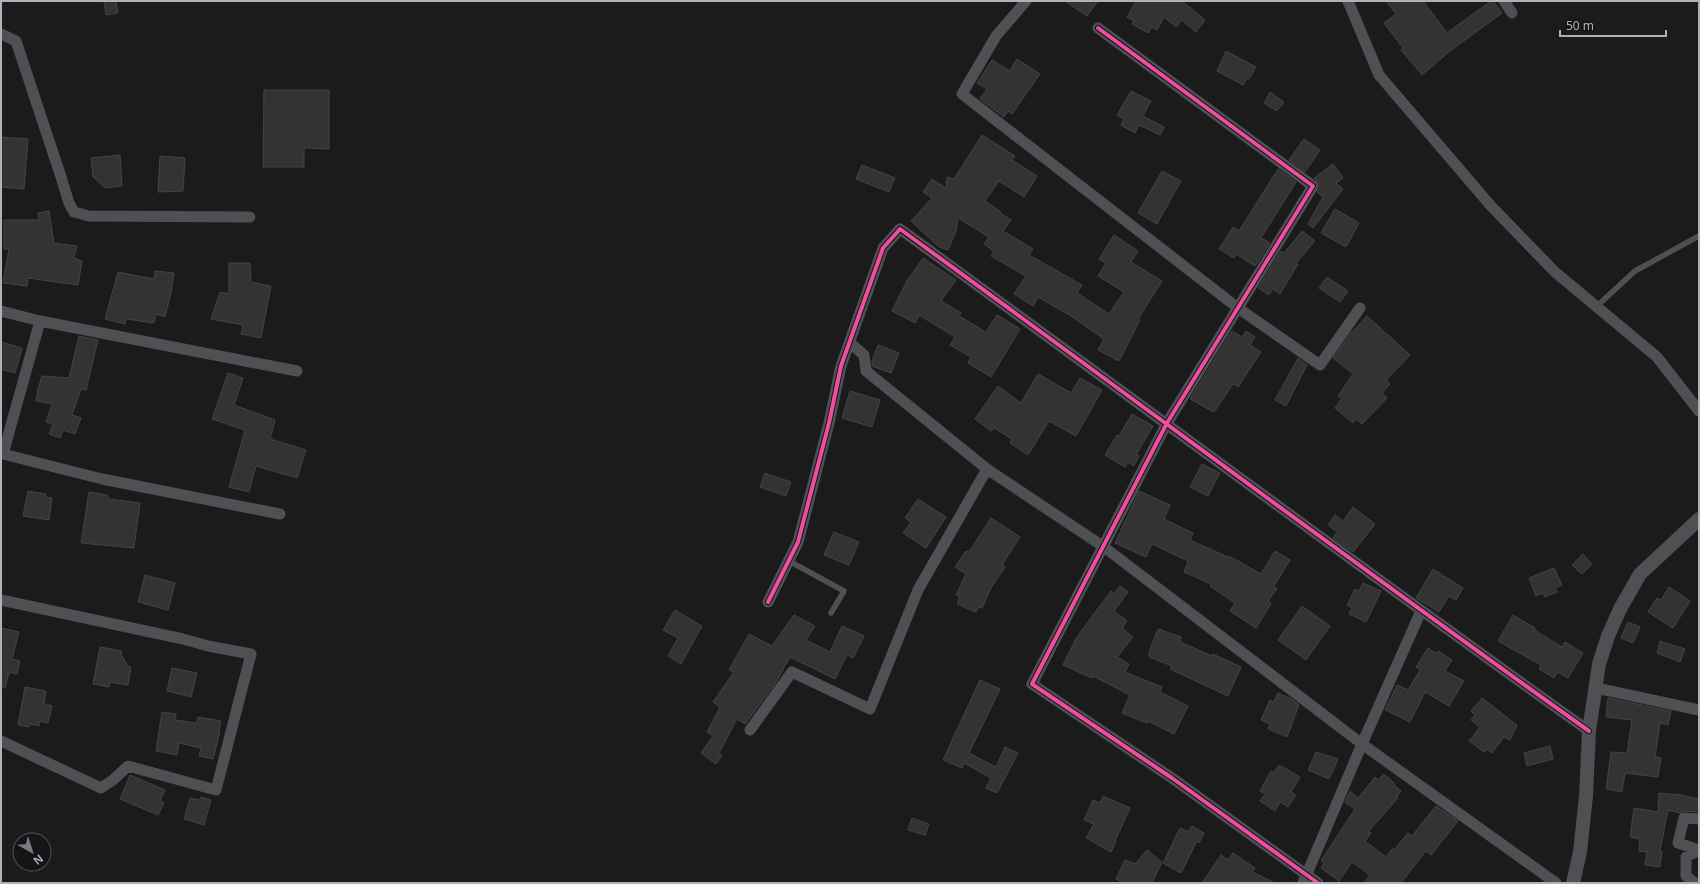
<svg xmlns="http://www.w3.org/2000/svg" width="1700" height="884" viewBox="0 0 1700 884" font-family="'Noto Sans',sans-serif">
<rect width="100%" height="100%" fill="#1b1b1b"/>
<path fill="#333" stroke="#434447" d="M104 1H116L118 13 106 15Z
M1065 1H1098L1087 16Z
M1136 1H1182L1205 20 1196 32 1182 20 1176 27 1164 17 1157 30 1152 27 1148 33 1132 24 1134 21 1127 17Z
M1386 1H1423L1447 33 1491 1H1493L1502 13 1450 51 1422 75 1401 50 1403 48 1384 23 1396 14Z
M1226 51 1256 67 1249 79 1247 78 1243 85 1217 71Z
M1017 59 1040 74 1012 114 1008 111 1004 117 980 99 987 89 977 83 992 60 1010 71Z
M264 90H329V149L304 148V167H263Z
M1131 91 1151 101 1143 116 1164 127 1160 135 1139 125 1135 133 1121 125 1124 119 1117 115Z
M1270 92 1284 102 1277 111 1264 103Z
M982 135 1015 156 1012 160 1037 176 1024 197 999 181 985 201 1001 212 1000 213 1011 220 1003 231 1033 249 1029 255 1082 285 1077 293 1109 314 1124 292 1098 276 1106 263 1099 259 1114 235 1138 251 1131 262 1162 281 1138 319 1140 320 1119 361 1098 350 1104 339 1071 316 1038 297 1033 306 1014 294 1026 276 991 256 994 251 984 244 989 237 958 218 956 231 948 250 939 247 911 221 932 198 923 192 932 179 946 188 947 177 954 179Z
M1 137 28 139 24 189 1 187Z
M1304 139 1320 150 1305 172 1289 160Z
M120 155 122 186 105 188 93 177 91 158Z
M160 156 185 158 183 191 158 192Z
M1333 164 1343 178 1336 183 1343 189 1313 228 1308 224 1323 197 1317 192 1320 187 1319 183 1314 178Z
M862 165 895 178 889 192 856 179Z
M1278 169 1296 182 1261 238 1270 243 1255 266 1236 254 1234 258 1219 249 1233 227 1239 231Z
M1162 171 1181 181 1157 224 1138 213Z
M1335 209 1359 223 1346 247 1321 233Z
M49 211 54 243 77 246 74 258 82 261 78 285 28 278 27 286 3 283 9 249H4V220H39L38 213Z
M1302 231 1315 241 1296 263 1298 264 1280 294 1273 289 1269 295 1258 288 1281 251 1284 253Z
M923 258 956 280 941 301 961 313 959 316 986 332 997 315 1020 329 991 377 968 363 971 357 950 345 955 337 919 315 915 323 892 311 907 281Z
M229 263H250L251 282 271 286 261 338 241 334 243 325 211 319 220 292 229 294Z
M155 271 174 273 171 293 165 317 156 314 154 323 126 319 125 324 105 319 118 272 154 279Z
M1327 277 1348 291 1340 302 1319 288Z
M1367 316 1410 355 1386 380 1390 384 1382 393 1387 398 1362 424 1356 419 1353 423 1335 408 1342 398 1338 396 1353 374 1333 358 1350 334Z
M1232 331 1242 337 1246 331 1255 337 1250 345 1261 352 1238 387 1233 384 1214 412 1190 399Z
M79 336 98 340 86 390 81 389 72 415 81 418 75 434 63 430 60 438 49 434 53 424 46 422 52 404 36 401 38 389 42 376 69 378Z
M1 342 22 348 15 373 1 369Z
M878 345 899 353 891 373 872 366V361Z
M1298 358 1307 365 1286 406 1275 400Z
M228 373 243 378 234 405 275 420 270 439 306 450 297 478 256 466 249 492 229 487 245 430 212 419Z
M1038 374 1071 393 1080 378 1102 390 1076 436 1049 421 1028 455 1010 443 1012 439 994 428 991 431 975 419 998 386 1021 403Z
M850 391 880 400 872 427 842 418Z
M1132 414 1153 426 1136 455 1139 456 1134 466 1128 462 1125 467 1105 455 1117 435 1119 436Z
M1202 464 1220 473 1208 496 1190 487Z
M765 473 791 482 786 496 760 487Z
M28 491 46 494 45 497 52 498 49 520 23 516Z
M1139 491 1170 505 1164 519 1193 533 1190 540 1228 557 1229 556 1261 574 1275 551 1290 560 1274 586 1277 589 1268 601 1271 604 1256 628 1230 611 1235 603 1210 586 1211 584 1184 572 1188 561 1152 544 1146 557 1115 543Z
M89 492 107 495 109 499 140 503 134 548 81 543Z
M918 499 946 517 926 548 903 533 911 522 905 518Z
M1353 507 1375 524 1353 552 1333 538 1337 532 1328 525 1335 515 1343 521Z
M991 518 1020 537 1002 565 1005 567 991 588 982 608 979 607 976 612 957 604 960 597 956 595 966 574 955 567 966 551 969 552Z
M834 532 859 542 849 565 824 555Z
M1583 554 1592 564 1582 574 1572 565Z
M1554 568 1562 585 1555 588 1557 592 1545 597 1543 593 1536 596 1529 578Z
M1433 569 1463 588 1456 600 1449 596 1439 612 1416 598Z
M145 575 175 583 168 610 138 602Z
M1363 583 1381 591 1366 622 1349 614 1352 608 1347 605 1355 589 1359 591Z
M1120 586 1128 592 1114 611 1127 621 1122 628 1133 637 1117 657 1129 664 1125 672 1162 687 1160 692 1188 706 1174 734 1148 721 1147 723 1122 713 1130 695 1093 676 1092 678 1063 665 1077 637 1111 591 1114 594Z
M1669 587 1690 601 1673 628 1648 612 1657 598 1661 600Z
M1302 606 1330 626 1306 660 1278 640Z
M675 610 702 626 681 664 668 656 678 638 663 630Z
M794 615 815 626 806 640 830 652 842 626 864 636 853 658 847 655 835 679 790 657 775 684 745 724 737 719 719 753 722 755 716 764 701 753 713 736 707 732 720 707 713 702 734 672 729 670 749 634 772 646Z
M1513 615 1535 628 1534 630 1562 647 1565 642 1583 653 1568 678 1558 672 1554 678 1539 669 1541 665 1498 641Z
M1628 622 1640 627 1633 643 1621 638Z
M1 628 19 632 12 659 20 661 17 674 9 672 5 688 1 687Z
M1158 629 1181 637 1180 642 1212 656 1213 654 1241 667 1228 696 1170 669 1172 666 1149 657V652Z
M1660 641 1685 649 1680 662 1657 653Z
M100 647 122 651 121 655 128 666 131 667 128 685 110 682 109 687 93 684Z
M1428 648 1437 654 1438 651 1452 660 1445 671 1464 681 1449 706 1425 692 1410 722 1385 710 1397 685 1408 690 1420 670 1416 667Z
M172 668 197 673 191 697 167 691Z
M980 680 1000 689 969 753 996 767 1005 747 1018 753 997 793 986 788 991 778 964 763 962 768 943 760Z
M25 687 46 691 44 704 52 706 48 723 40 721 39 726 30 724 29 727 18 725Z
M1278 693 1290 698 1299 705 1287 737 1268 729 1270 724 1261 720 1270 700 1274 702Z
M1482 698 1517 725 1510 740 1504 737 1492 753 1487 749 1484 752 1469 741 1480 727 1471 720 1475 715 1471 711Z
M1608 698 1671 711 1668 725 1660 723 1655 757 1661 758 1658 777 1625 773 1622 792 1606 789 1611 752 1627 753 1632 720 1606 717Z
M162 712 176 714 175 720 197 723 198 717 221 721 219 731H220L213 759 199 756 201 748 179 743 177 755 156 751Z
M1550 746 1553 759 1527 766 1524 753Z
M1316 752 1338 759 1329 779 1308 770Z
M1279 765 1300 777 1291 792 1296 795 1288 807 1280 802 1275 811 1260 801 1265 794 1260 791 1271 771 1274 773Z
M1384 774 1395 784 1394 785 1401 791 1397 796 1398 798 1368 832 1371 833 1365 841 1386 857 1392 849 1394 850 1408 833 1412 836 1436 806 1458 821 1431 855 1426 851 1401 883H1364L1370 875 1352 862 1339 881 1321 868 1324 863 1321 861 1355 809 1345 802 1350 791 1358 798 1375 777 1378 780Z
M130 775 165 790 160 801 164 803 158 815 120 799Z
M1659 793 1681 795 1699 799V812L1684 811 1680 813 1668 810 1660 851H1662L1660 867 1645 865 1647 852 1639 851 1640 839 1630 837 1634 808 1658 812Z
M1103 796 1130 808 1115 841 1116 842 1111 852 1086 838 1094 824 1084 820 1093 800 1100 803Z
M201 797 211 800 204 825 184 819 190 798 199 800Z
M912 818 929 824 925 835 908 830Z
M1192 826 1204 833 1199 843 1197 841 1181 873 1163 863 1180 828 1189 832Z
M1147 850 1162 862 1152 883H1124L1116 879 1125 860 1135 864Z
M1233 853 1255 868 1252 872 1275 883H1202L1221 855 1228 860Z"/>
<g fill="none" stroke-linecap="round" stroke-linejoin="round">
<path stroke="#4f5054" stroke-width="5.5" d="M1597 306 1635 271 1699 236
M789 561 844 591 831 613"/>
<path stroke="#4f5054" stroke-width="11" d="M1026 1 996 36 962 94 1238 308 1320 365 1360 308
M1348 1 1379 75 1491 206 1555 272 1657 357 1699 411
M1504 1 1512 13
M1098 28 1313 186 1167 423 1032 684 1172 778 1318 883
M1 34 16 41 61 177 69 203 74 212 89 216 250 217
M1 311 40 321 297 371
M850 343 864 355 866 371 987 469 1104 547 1362 744 1556 883
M1 454H3L102 479 280 514
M3 454 40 321
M1 600 183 639 208 646 251 654 216 790 128 766 113 780 101 788 1 741
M768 602 798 542 829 423 841 366 883 248 900 229C1130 396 1357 566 1589 731
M1596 688 1699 710
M750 730 792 672 870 709 918 590 987 469
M1699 819 1684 818 1678 843 1699 850
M1303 883 1362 744 1421 611
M1695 883 1686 876V857L1699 850"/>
<path stroke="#4f5054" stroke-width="14" d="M1573 883 1580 852 1586 796 1589 731 1599 664 1608 636 1620 609 1640 574 1699 519"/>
<g stroke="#151517" stroke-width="6">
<path id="cycleway" d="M1098 28 1313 186 1167 423 1032 684 1172 778 1318 883
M768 602 798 542 829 423 841 366 883 248 900 229C1130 396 1357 566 1589 731"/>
</g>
<use href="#cycleway" stroke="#ef4d9e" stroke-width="4"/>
</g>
<rect width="1700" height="884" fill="none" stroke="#adb1bc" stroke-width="4"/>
<g transform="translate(32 852) rotate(141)"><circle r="19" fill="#151517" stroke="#525359"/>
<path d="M0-3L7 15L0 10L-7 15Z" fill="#7a7c84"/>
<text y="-6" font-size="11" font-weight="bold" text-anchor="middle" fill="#adb1bc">N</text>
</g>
<path d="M1560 30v6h106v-6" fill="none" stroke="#adb1bc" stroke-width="2"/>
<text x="1566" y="30" font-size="12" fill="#adb1bc" stroke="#151517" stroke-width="3" paint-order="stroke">50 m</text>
</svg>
